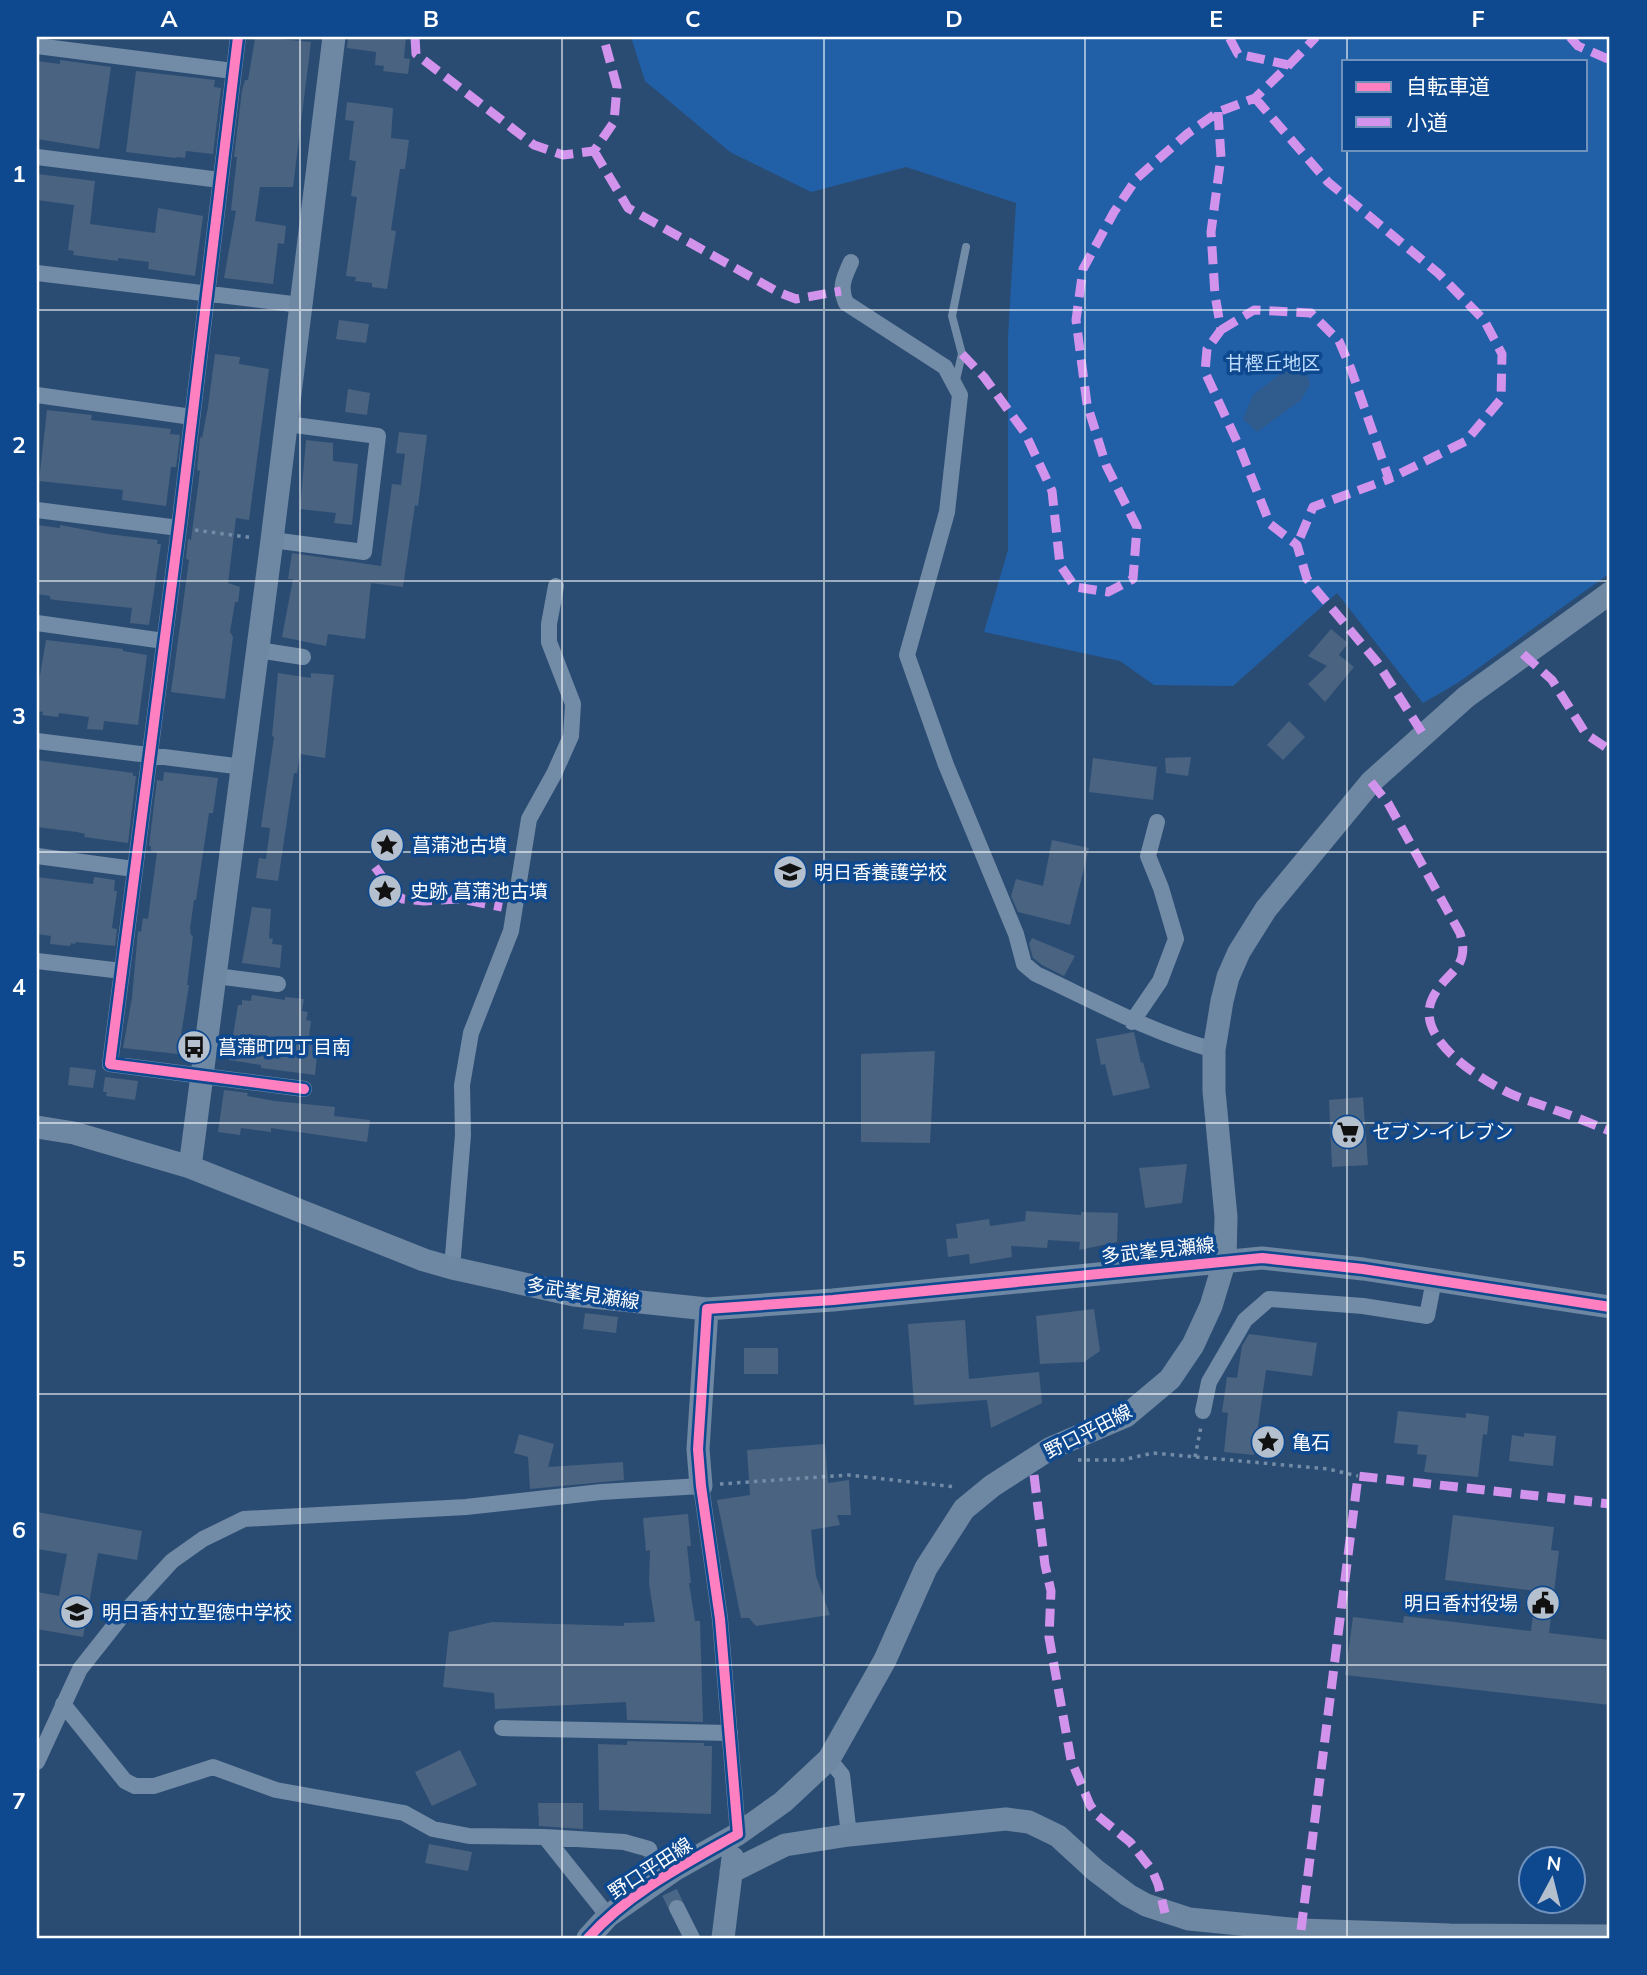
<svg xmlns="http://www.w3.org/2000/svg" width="1647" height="1975" viewBox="0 0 1647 1975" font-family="Mulish,'Noto Sans JP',sans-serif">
<rect width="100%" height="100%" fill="#2b4c72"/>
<path fill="#2160a7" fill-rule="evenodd" d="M631 37H1610V573L1459 682 1423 703 1337 593 1233 686 1154 685 1120 661 984 632 1008 550V337L1016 203 906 167 811 192 730 152 645 81ZM1344 61H1586V149H1344Z"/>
<path fill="#305b8d" d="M1284 371 1307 372 1310 384 1301 400 1257 432 1243 419 1253 395Z"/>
<path fill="#496381" d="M258 37 311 42 293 187H260L255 221 286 226 284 244 278 243 273 284 224 278 236 211 231 210 237 157H234L242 90 245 80H248L255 39H258Z
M348 37H406L404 58 410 59 408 74 383 71 384 66 375 65 376 52 347 48Z
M60 60 111 67 99 149 37 139V61L60 64Z
M136 71 215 80 214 87 221 88 213 154 186 151 185 158 177 157 176 158 126 152Z
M347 102 393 108 391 138 409 140 405 169H400L391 230 396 231 387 289 372 287V283L355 281 356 277 346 276 357 197 351 196 356 161 349 160 354 121 345 120Z
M37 174 95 181 90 224 155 233 158 208 203 216 195 276 148 269 149 262 118 258V261L73 255 74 251 68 250 74 205 37 200Z
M339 320 369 324 366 343 336 339Z
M215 354 240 357 239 364 269 369 249 520 236 518 228 583 240 587 238 602H235L230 632 233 637 225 699 171 692 189 560 186 559 188 539 191 540 200 471 197 470 200 437 202 438 208 407Z
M348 389 370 393 367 415 345 412Z
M47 410 92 415 91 420 171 429 170 434 180 435 176 467H171L166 506 122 500 123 490 39 481Z
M399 432 427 435 418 506 415 505 403 587 371 583 365 639 328 634 326 646 282 637 293 579H288L292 553 381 566 392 484 401 485 405 454 396 453Z
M306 440 333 443V461L358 464 352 525 334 523 336 513 300 509Z
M37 525 60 528V525L108 534 158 540 157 544H161L149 625 130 623 132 608 55 600 50 599V596L37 594Z
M1331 629 1348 643 1339 655 1354 667 1325 702 1308 684 1327 666 1308 656Z
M46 640 123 649V651L147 655 138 725 104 721 103 730 87 729 89 717 59 713 58 717 42 715 43 712 37 711V693Z
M278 673 311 678V673L334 675 325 758 300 754 297 773H294L278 881 256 878 259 858 266 859 270 828 261 827 274 737 272 736Z
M1289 721 1305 737 1283 760 1267 745Z
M1191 757 1188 776 1166 773 1165 758Z
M1093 758 1157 767 1153 800 1089 792Z
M37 760 133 773V776H136L128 843 84 837 85 834 77 832 37 827Z
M164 772 218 778 213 813H209L196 900H194L190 929 191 935 193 936 187 985H189L178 1054 123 1048 132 998 138 931 141 932 143 918 148 919 157 852 151 851V846H149L157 780 163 781Z
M1052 840 1089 848 1070 925 1018 912 1011 896 1016 879 1043 886Z
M37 877 93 884 94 877 115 880 114 891H117L112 928 117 929 115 946 76 942 75 944 71 943 70 946 50 944 51 936 37 934Z
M252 907 271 909 269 938 273 939 272 944 282 945 280 968 242 963Z
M1032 938 1075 956 1064 976 1042 965 1033 958 1029 944Z
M252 995 285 1000V997L304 999 302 1011 308 1012 306 1020 311 1021 308 1044 318 1046 315 1075 261 1068V1065L229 1060 238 1005H242V1000L251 1001Z
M1134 1032 1141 1063 1143 1062 1150 1088 1113 1096 1105 1064 1101 1065 1096 1039Z
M935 1051 930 1143 861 1142V1054Z
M70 1067 96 1070 93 1088 68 1085Z
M105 1077 138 1081 135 1100 106 1096 107 1092H103Z
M224 1090 248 1093 247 1096 275 1101 335 1107 334 1116 370 1120 367 1142 271 1128V1132L241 1128 240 1135 218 1132Z
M1363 1097 1368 1165 1332 1167 1329 1100Z
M1187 1164 1182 1203 1145 1208 1139 1168Z
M1026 1211 1081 1215V1212L1118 1213 1117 1242 1079 1250 1080 1242 1048 1240 1047 1248 1011 1246 1012 1257 970 1264 969 1254 948 1257 946 1239 958 1238 956 1224 989 1219 990 1226 1025 1221Z
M1094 1309 1100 1351 1084 1362 1040 1364 1036 1316Z
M585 1313 618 1317 616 1333 583 1329Z
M965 1320 969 1379 1039 1372 1042 1403 991 1428 987 1400 914 1405 908 1324Z
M1249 1334 1317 1343 1312 1376 1266 1370 1254 1455 1224 1452 1228 1413 1222 1412 1227 1377 1237 1378 1242 1346Z
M744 1348H778V1374H744Z
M1398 1411 1466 1418V1413L1489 1416 1487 1435 1483 1434 1478 1477 1424 1472 1427 1455 1417 1454 1418 1445 1394 1443Z
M1524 1433 1556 1436 1553 1466 1509 1461 1512 1435 1524 1437Z
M519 1434 554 1444 548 1467 623 1462 624 1480 530 1489 528 1457 514 1453Z
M825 1444 828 1483 849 1480 851 1515H837L840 1525 811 1530 816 1576 830 1615 756 1626 749 1618H741L717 1500 750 1495 747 1450Z
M37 1512 142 1531 137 1560 98 1553 83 1637 37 1629V1592L59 1596 67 1554 37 1549Z
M688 1514 691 1546H687L691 1583H689L695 1621H700L703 1722 627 1720 626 1702 495 1709 494 1693 443 1687 449 1632 492 1622 624 1626V1623L655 1622 649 1583 650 1550 646 1551 643 1518Z
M1453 1515 1554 1527 1551 1550 1559 1551 1549 1633 1610 1640V1705L1345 1675 1353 1617 1403 1623 1404 1616 1531 1631 1536 1591 1445 1580Z
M627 1741 704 1743V1746H712L711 1814 599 1810 598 1744 627 1745Z
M460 1750 477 1785 432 1806 415 1772Z
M538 1803H583V1829L539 1826Z
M429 1844 472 1852 468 1871 425 1863Z"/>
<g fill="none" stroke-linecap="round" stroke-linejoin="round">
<path stroke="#4b6787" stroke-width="16" stroke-dasharray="16 8" stroke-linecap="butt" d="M649 1849 677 1908"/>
<path stroke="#728ba6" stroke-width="3.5" stroke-dasharray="3.5 5" stroke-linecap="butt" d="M195 530 254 538
M1195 1457 1201 1427
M1078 1460H1122L1153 1453 1328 1469 1358 1476
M720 1484 848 1475 956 1487"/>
<path stroke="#728ba6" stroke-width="8" d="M955 384 962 354 952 316 966 247"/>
<path stroke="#728ba6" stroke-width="16" d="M238 37 179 528 110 1064 304 1089
M37 46 233 71
M37 157 220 180
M851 262C844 278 839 286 846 303L945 367 960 395 947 512 907 655 946 765 1016 934 1024 964 1036 974C1096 1002 1150 1032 1214 1050
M37 273 301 305
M37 395 192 417
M37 510 179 528
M272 540 364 552 378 436 287 424
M37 623 164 641
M258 650 303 657
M37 741 243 767
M37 856 134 869
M37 961 122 971
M216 976 278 984
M1132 1022 1160 981 1176 939 1161 888 1148 856 1157 822
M452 1268 463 1135 462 1085 471 1033 511 931 529 819 554 774 571 736 573 704 549 642V624L556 586
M1203 1411 1209 1382 1245 1320 1269 1299 1363 1306 1427 1316 1434 1280
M63 1704 125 1781 135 1786H154L213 1767 276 1790 404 1813 433 1829 469 1836 545 1837 624 1842 649 1849
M502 1728 730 1733
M829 1759 842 1775 849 1835
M37 1762 80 1669 126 1611 172 1561 203 1539 244 1519 466 1507 601 1492 701 1486 720 1619 738 1834
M545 1837 608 1916
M677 1908 692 1938"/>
<path stroke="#6e87a2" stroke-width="23" d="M37 1127 74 1133 190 1167 424 1260 452 1268 574 1295 707 1309 833 1300 1262 1258 1363 1269 1610 1307
M190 1167 272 540 334 37
M701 1486 698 1449 707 1309
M731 1872 785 1845 849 1835 1006 1819 1029 1822 1058 1836 1095 1870 1128 1895 1146 1905 1189 1919 1301 1930 1450 1935 1610 1936
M588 1938 608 1916 674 1870 738 1834 783 1802 829 1759 885 1660 926 1568 964 1509 992 1486 1051 1448 1126 1416 1170 1379 1193 1345 1211 1306 1225 1260 1226 1217 1214 1091V1050L1222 1001 1228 977 1239 952 1266 909 1371 782 1466 697 1610 593
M723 1938 733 1858"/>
<path stroke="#d193ec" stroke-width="9" stroke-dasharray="18 9" stroke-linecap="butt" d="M415 37 416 54 534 145 563 155 594 151 614 122 617 87 605 43 608 37
M1570 37 1578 46 1610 60
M1289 65 1316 37
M1255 98 1328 182 1438 273 1484 320 1502 354 1501 399 1466 441 1389 479
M1218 112 1221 157 1211 232 1215 295 1221 330 1207 349 1205 372 1239 446 1270 524 1297 545 1307 579 1377 662 1423 734
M594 151 628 208 778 292 796 299 841 291
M1221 330 1254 310 1311 313 1339 341 1351 369 1389 479 1313 507 1297 545
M962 354 984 377 1025 433 1052 491 1060 565 1075 587 1108 592 1133 579 1137 527 1106 465 1087 404 1076 320 1083 269 1114 212 1137 178 1187 134 1218 112 1255 98 1289 65 1238 54 1229 37
M1523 654 1552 680 1586 734 1610 750
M1371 782 1388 803 1460 933C1471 969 1447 970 1433 997 1412 1038 1480 1079 1509 1093 1524 1100 1540 1104 1555 1110 1574 1116 1592 1124 1610 1131
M375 867 396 895 403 899 424 901 461 899 502 907
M1034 1475 1045 1565 1051 1591 1049 1637 1071 1760 1090 1805 1098 1816 1130 1842 1152 1870 1158 1884 1165 1913
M1301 1930 1358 1476 1610 1504"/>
<g stroke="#0e498f" stroke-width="15">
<path id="cycleway" d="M238 37 179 528 110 1064 304 1089
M588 1938C628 1893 685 1864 738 1834L720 1619 701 1486 698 1449 707 1309 833 1300 1262 1258 1363 1269 1610 1307"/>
</g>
<use href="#cycleway" stroke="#ff80c0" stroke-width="10"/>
</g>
<path fill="none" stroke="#fff" stroke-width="2" stroke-opacity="0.55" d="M300 37V1938M562 37V1938M824 37V1938M1085 37V1938M1347 37V61M1347 149V1938M37 310H1610M37 581H1610M37 852H1610M37 1123H1610M37 1394H1610M37 1665H1610"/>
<defs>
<g id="sight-disc" transform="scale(1.75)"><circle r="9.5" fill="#b5c0ce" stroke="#0e498f"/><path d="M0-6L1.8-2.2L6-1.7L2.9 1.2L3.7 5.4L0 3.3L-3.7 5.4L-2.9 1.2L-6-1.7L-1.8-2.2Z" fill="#111"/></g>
<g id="school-disc" transform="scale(1.75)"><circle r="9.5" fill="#b5c0ce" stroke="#0e498f"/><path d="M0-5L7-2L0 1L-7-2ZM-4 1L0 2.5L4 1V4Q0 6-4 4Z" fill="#111"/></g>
<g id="bus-disc" transform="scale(1.75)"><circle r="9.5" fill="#b5c0ce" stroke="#0e498f"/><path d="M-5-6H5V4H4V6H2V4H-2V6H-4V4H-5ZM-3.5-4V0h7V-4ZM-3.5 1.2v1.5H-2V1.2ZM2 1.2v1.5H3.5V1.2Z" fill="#111"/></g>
<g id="supermarket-disc" transform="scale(1.75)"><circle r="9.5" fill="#b5c0ce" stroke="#0e498f"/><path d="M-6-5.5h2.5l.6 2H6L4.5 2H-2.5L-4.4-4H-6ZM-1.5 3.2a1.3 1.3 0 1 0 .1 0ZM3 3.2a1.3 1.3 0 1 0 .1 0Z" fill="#111"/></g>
<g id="civic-disc" transform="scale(1.75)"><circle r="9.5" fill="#b5c0ce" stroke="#0e498f"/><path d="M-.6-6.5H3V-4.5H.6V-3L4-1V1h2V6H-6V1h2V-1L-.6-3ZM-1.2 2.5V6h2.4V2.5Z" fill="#111"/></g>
</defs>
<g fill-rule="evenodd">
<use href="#sight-disc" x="387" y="845"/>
<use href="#school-disc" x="790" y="872"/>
<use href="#sight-disc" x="385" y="891"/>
<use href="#bus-disc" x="194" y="1047"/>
<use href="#supermarket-disc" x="1348" y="1132"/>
<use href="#sight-disc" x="1268" y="1442"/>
<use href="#civic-disc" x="1543" y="1603"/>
<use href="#school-disc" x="77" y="1612"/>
</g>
<g text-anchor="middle" stroke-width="7" stroke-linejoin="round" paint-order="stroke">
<g font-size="19" fill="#bedcfe" stroke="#0e498f">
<text x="1273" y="370">甘樫丘地区</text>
</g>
<g font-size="19" fill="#fff" stroke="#0e498f" text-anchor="start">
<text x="412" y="852">菖蒲池古墳</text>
<text x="814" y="879">明日香養護学校</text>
<text x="410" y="898">史跡 菖蒲池古墳</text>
<text x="218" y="1054">菖蒲町四丁目南</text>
<text x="1372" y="1139">セブン-イレブン</text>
<text x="1292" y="1449">亀石</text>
<text x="1518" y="1610" text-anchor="end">明日香村役場</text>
<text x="102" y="1619">明日香村立聖徳中学校</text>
</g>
<g font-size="19" fill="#fff" stroke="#0e498f">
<text transform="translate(1158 1250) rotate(-6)" y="7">多武峯見瀬線</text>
<text transform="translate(583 1293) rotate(9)" y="7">多武峯見瀬線</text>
<text transform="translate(1088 1431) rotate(-27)" y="7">野口平田線</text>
<text transform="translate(650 1868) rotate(-33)" y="7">野口平田線</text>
</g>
</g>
<rect width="1647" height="1975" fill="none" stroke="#0e498f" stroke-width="77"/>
<rect x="1342" y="60" width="245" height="91" fill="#0e498f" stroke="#6e92bc" stroke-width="2"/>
<rect x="1356" y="82" width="35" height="10" fill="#ff80c0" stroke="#6e92bc" stroke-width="2"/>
<text x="1406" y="94" font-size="21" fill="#ffffff">自転車道</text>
<rect x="1356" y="117" width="35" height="10" fill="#d193ec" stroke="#6e92bc" stroke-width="2"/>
<text x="1406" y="130" font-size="21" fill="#ffffff">小道</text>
<g transform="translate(1552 1880) rotate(7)"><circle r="33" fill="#0e498f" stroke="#6e92bc" stroke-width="2"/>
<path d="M0-5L12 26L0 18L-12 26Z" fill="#b5c0ce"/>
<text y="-10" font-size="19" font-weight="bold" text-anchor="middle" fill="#ffffff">N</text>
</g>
<rect x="38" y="38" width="1570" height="1899" fill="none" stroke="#fff" stroke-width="2.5"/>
<g font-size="23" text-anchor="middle" font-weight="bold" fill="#fff">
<text x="169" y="27">A</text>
<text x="431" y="27">B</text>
<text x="693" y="27">C</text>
<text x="954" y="27">D</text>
<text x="1216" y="27">E</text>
<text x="1478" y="27">F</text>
<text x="19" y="182">1</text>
<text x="19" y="453">2</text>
<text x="19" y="724">3</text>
<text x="19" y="995">4</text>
<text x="19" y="1267">5</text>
<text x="19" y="1538">6</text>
<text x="19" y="1809">7</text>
</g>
</svg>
